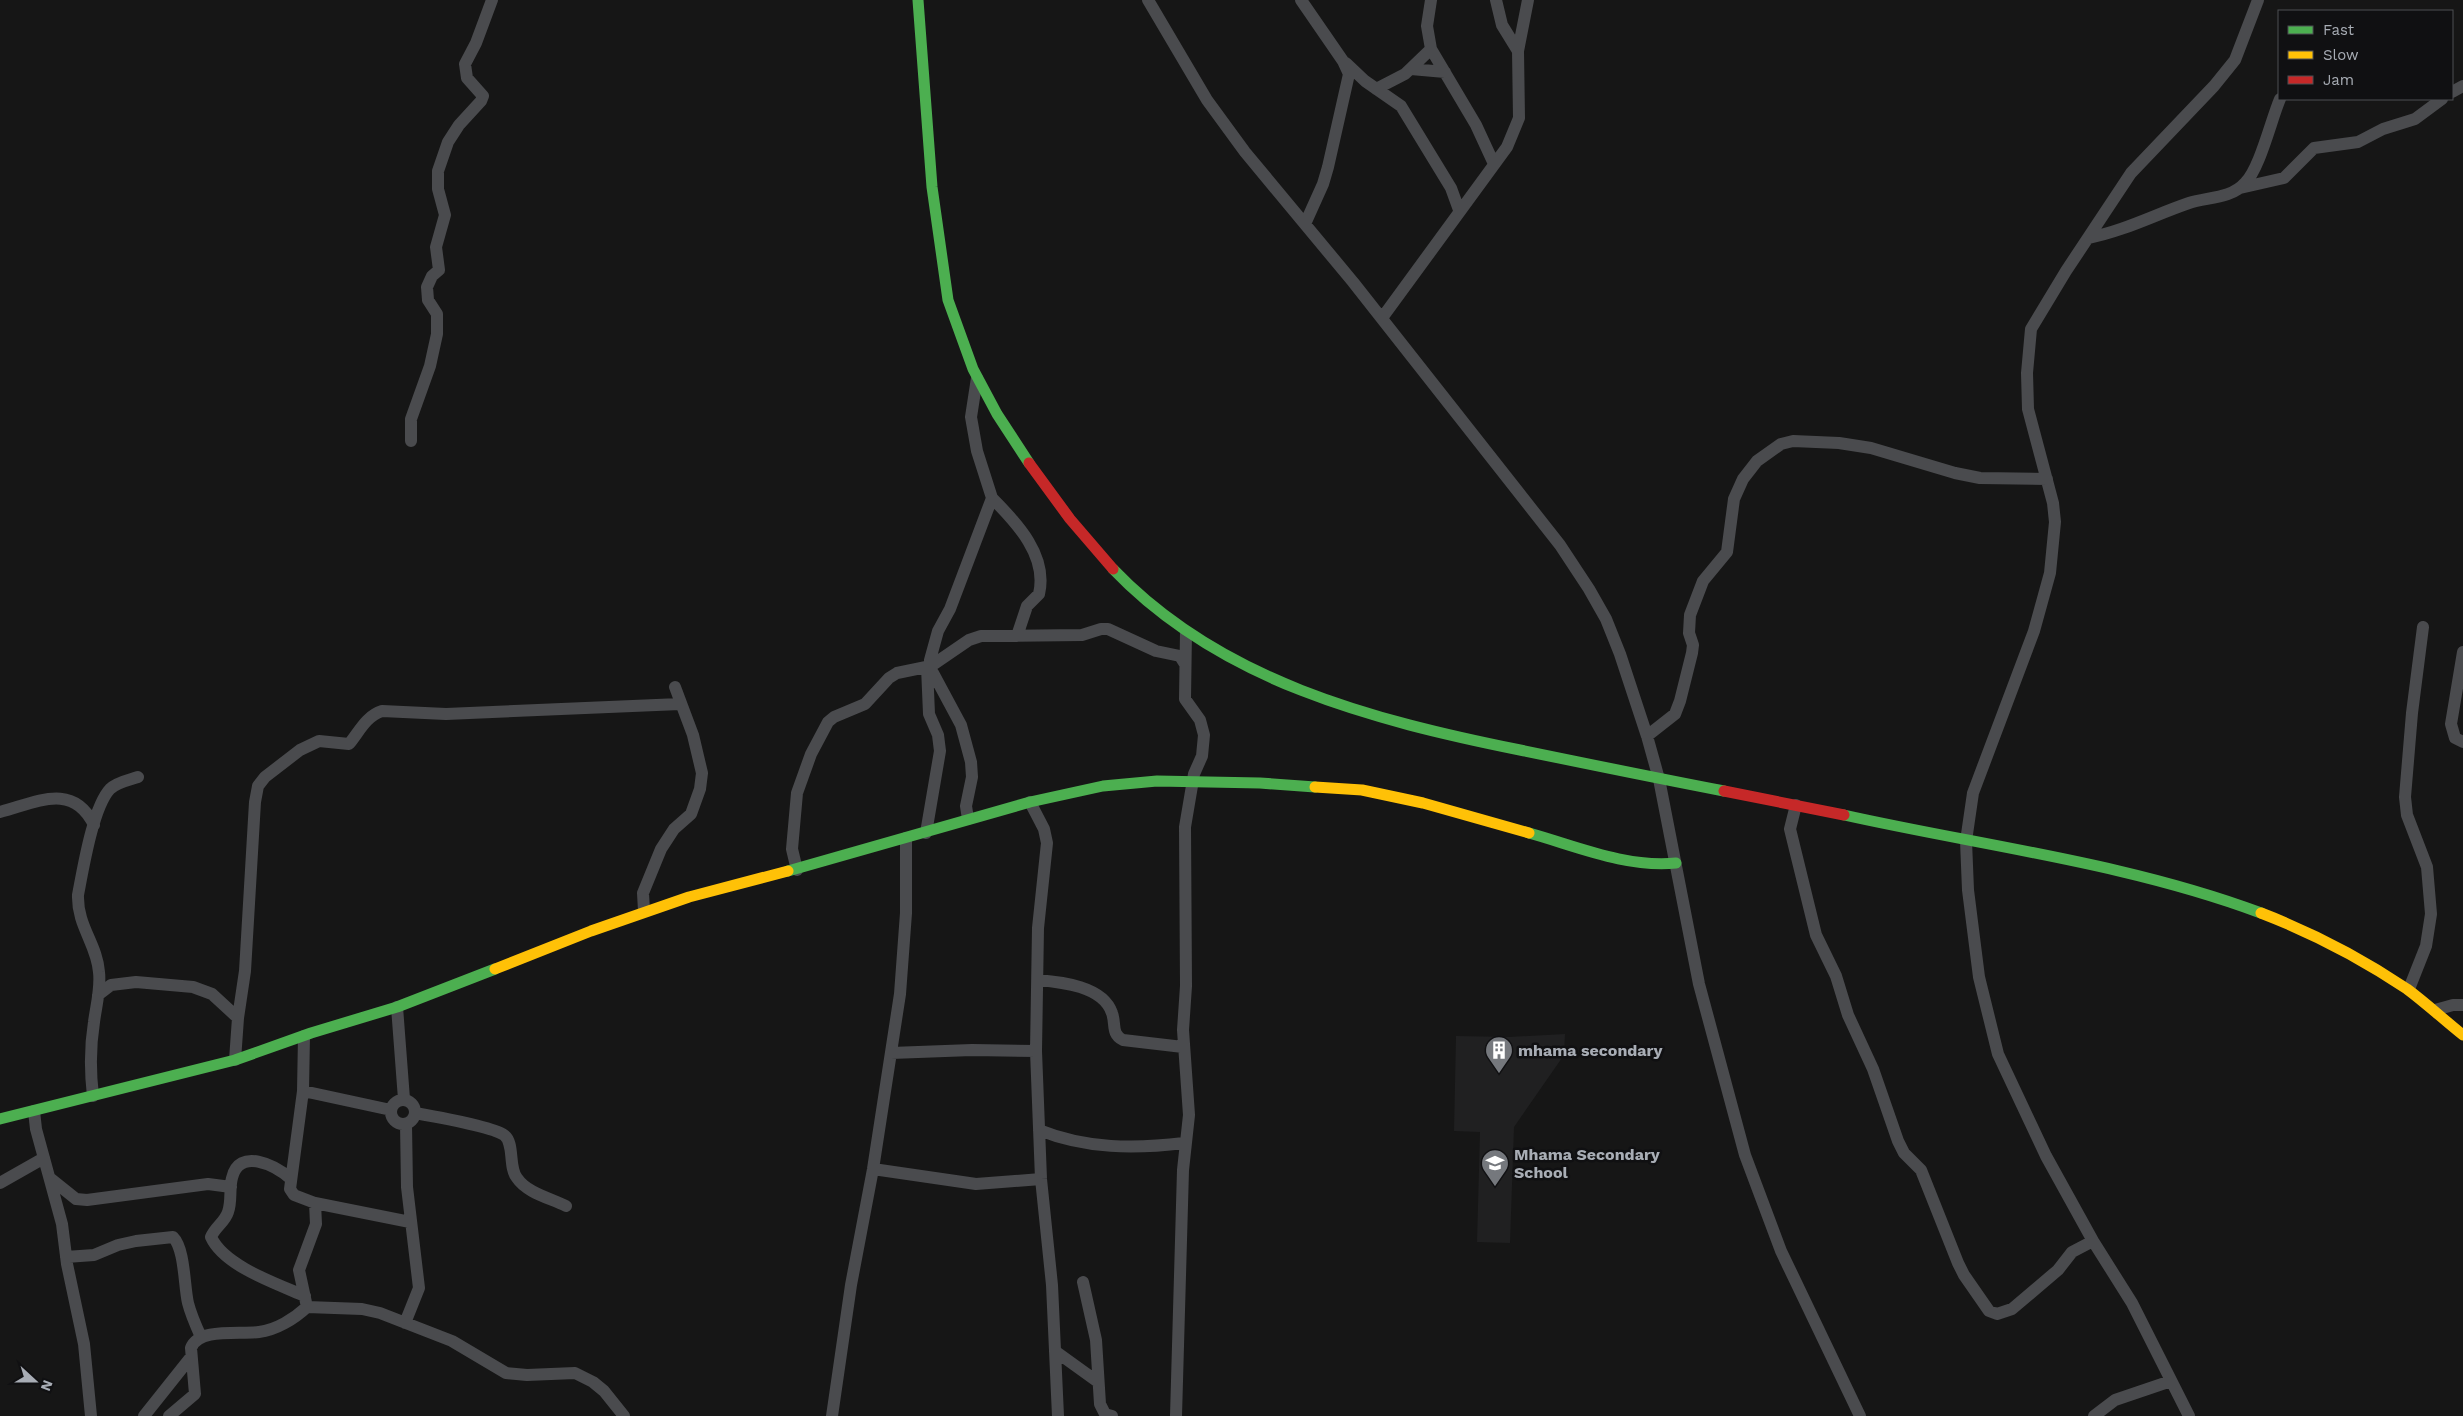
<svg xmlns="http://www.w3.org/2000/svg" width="2463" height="1416" viewBox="0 0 2463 1416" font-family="'Work Sans',sans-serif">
<rect width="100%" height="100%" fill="#161616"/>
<path fill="#202021" d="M1565 1034 1564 1055 1514 1127 1510 1243 1477 1242 1480 1132 1454 1131 1456 1036 1509 1037Z"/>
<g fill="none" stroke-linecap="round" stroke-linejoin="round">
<path stroke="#4a4b4e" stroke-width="12" d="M1148 0 1207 100 1245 152 1353 282 1560 545 1589 589 1606 619 1620 654 1647 736 1659 779 1699 984 1745 1155 1781 1251 1860 1416
M1301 0 1343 61 1349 74 1328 167 1323 184 1305 224
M1431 0 1427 26 1431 49 1476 125 1494 164
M1496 0 1502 25 1518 51
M1346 63 1365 81 1401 106 1451 188 1459 210
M1411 69 1445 72
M1376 89 1405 74 1431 49
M2452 92 2463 86
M2240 188 2284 178 2314 148 2358 142 2383 129 2415 119 2442 99
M2088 238C2124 231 2154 215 2189 203 2207 197 2231 199 2245 183 2260 168 2271 120 2280 99
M1382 318 1507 147 1519 118 1518 51 1528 0
M411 441V419L430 366 437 334V314L428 300 427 287 432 276 439 270 436 247 445 215 438 189V171L448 142 459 125 481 101 483 96 467 78 465 64 476 43 492 0
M992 498C1017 523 1048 556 1039 594L1027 606 1017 636
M2463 652 2451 724 2455 738 2463 742
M1647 736 1675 714 1680 701 1692 653 1693 645 1689 633 1690 615 1703 581 1727 552 1734 499 1743 479 1757 461 1781 444 1793 441 1839 443 1871 448 1955 473 1980 478 2047 479
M1030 802 1044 829 1047 843 1038 928 1036 1051 1041 1179 1052 1285 1058 1416
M1796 805 1790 829 1816 935 1836 976 1848 1015 1873 1069 1898 1141 1904 1153 1921 1170 1958 1263 1964 1275 1989 1311 1997 1314 2012 1309 2058 1270 2072 1252 2093 1241
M0 812C35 803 73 781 94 825
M968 819 966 806 972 777 971 762 961 725 932 671 930 660 938 631 950 609 992 498 977 451 971 417 977 378
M926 833 940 751 938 735 929 714 927 667
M797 870 792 849 797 793 811 754 828 722 834 717 865 704 889 678 897 673 931 666 969 640 981 636 1082 635 1101 629H1108L1156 651 1180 656 1185 664
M644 911 643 893 661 849 674 829 691 814 700 789 702 773 693 735 675 687
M1038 980C1061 982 1103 986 1112 1013 1116 1024 1111 1034 1123 1040L1183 1047
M2409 989 2426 946 2431 914 2427 867 2407 815 2405 797 2412 713 2423 627
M98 995 111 985 136 982 193 987 212 994 238 1018
M397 1007 404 1099
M2435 1010 2453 1005H2463
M891 1053 972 1050 1036 1051
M235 1060 238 1018 245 971 255 802 258 786 265 777 300 750 319 741 349 744C359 732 366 716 382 711L446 714 680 704
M303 1091 391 1110
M93 1096C90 1071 90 1047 94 1022 96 1006 101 989 99 972 97 944 77 926 78 895 83 869 93 807 110 789 117 782 129 780 138 777
M391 1112a12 12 0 1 1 24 0a12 12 0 1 1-24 0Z
M34 1111 36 1129 62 1224 67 1264 84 1344 91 1416
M415 1113C432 1116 493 1127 504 1135 515 1143 508 1167 517 1178 527 1193 550 1198 566 1206
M1039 1130C1086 1149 1135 1149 1184 1143
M873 1169 976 1184 1041 1179
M51 1179 76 1199 87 1200 208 1184 231 1187
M291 1179C275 1165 239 1147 232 1178 229 1189 232 1201 228 1212 225 1222 215 1227 211 1237 224 1266 277 1284 305 1296
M0 1183 44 1158
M315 1203 410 1222
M66 1257 94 1255 118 1245 136 1241 173 1237C185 1249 184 1286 188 1303 191 1315 196 1326 201 1337
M1083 1282 1096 1340 1100 1404 1105 1414 1112 1416
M307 1307 362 1309 380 1313 452 1341 506 1373 527 1375 575 1373 593 1382 604 1391 624 1416
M405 1323 419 1288 407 1187 406 1124
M1055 1351 1098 1382
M144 1416 191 1357
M169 1416 195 1394 191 1348C199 1327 241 1335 259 1332 276 1330 294 1319 307 1307L299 1270 316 1224 315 1203 294 1195 290 1189 303 1091 304 1036
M832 1416 851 1285 873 1169 900 994 906 913V838
M1176 1416 1183 1170 1189 1115 1183 1030 1186 986 1185 827 1194 774 1202 756 1204 735 1200 720 1185 699 1186 632
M2094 1416 2115 1400 2171 1381
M2189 1416 2132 1303 2093 1241 2046 1156 1998 1054 1979 977 1968 890 1966 841 1973 793 2034 631 2050 573 2055 522 2053 503 2028 409 2027 373 2031 329 2066 271 2131 173 2214 86 2235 60 2258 0"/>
<path stroke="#4caf50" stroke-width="11" d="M918 0 932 187 948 300 973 369 997 414 1029 463
M1113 569C1220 681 1372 720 1520 750 1588 764 1656 778 1724 791
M1844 815C1983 846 2127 863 2261 913
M1529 833C1576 846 1626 868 1676 863
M788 871 1030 802 1103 786 1157 781 1260 783 1315 787
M0 1119 235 1060 311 1033 397 1007 495 969"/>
<path stroke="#ffc107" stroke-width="11" d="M1315 787 1362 790 1423 803 1529 833
M2261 913C2313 933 2361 958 2407 989 2426 1003 2444 1020 2463 1035
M495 969 591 931 689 897 788 871"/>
<path stroke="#c62828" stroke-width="11" d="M1029 463 1070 519 1113 569
M1724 791 1844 815"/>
</g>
<defs>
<g id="building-pin" transform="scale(1.4375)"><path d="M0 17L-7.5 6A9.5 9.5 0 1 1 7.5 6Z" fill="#75787d" stroke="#101012"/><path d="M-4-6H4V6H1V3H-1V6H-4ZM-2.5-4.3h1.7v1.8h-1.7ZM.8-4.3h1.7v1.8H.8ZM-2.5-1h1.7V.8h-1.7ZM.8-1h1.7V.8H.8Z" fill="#fff"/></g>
<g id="school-pin" transform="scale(1.4375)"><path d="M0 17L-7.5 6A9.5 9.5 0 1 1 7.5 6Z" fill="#75787d" stroke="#101012"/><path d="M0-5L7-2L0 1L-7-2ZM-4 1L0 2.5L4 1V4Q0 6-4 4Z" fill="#fff"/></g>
</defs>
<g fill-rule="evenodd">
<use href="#building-pin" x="1499" y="1050"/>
<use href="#school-pin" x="1495" y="1163"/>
</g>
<g text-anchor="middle" stroke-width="5" stroke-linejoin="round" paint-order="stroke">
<g font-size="16" font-weight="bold" fill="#a8adb5" stroke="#101012" text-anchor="start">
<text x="1518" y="1056">mhama secondary</text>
<text x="1514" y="1160">Mhama Secondary<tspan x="1514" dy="18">School</tspan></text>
</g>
</g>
<rect x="2278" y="10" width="175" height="90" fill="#101012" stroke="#4d4f53"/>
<rect x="2288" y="26" width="25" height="8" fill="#4caf50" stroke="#4d4f53"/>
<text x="2323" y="35" font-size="15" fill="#a8adb5">Fast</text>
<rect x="2288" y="51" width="25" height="8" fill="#ffc107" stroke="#4d4f53"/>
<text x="2323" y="60" font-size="15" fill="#a8adb5">Slow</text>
<rect x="2288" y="76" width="25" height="8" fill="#c62828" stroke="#4d4f53"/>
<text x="2323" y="85" font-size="15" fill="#a8adb5">Jam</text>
<g transform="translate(35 1381) rotate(111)" stroke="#101012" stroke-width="4" paint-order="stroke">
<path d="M0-4L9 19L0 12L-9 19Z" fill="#a8adb5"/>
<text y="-8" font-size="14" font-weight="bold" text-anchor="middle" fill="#a8adb5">N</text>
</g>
</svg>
